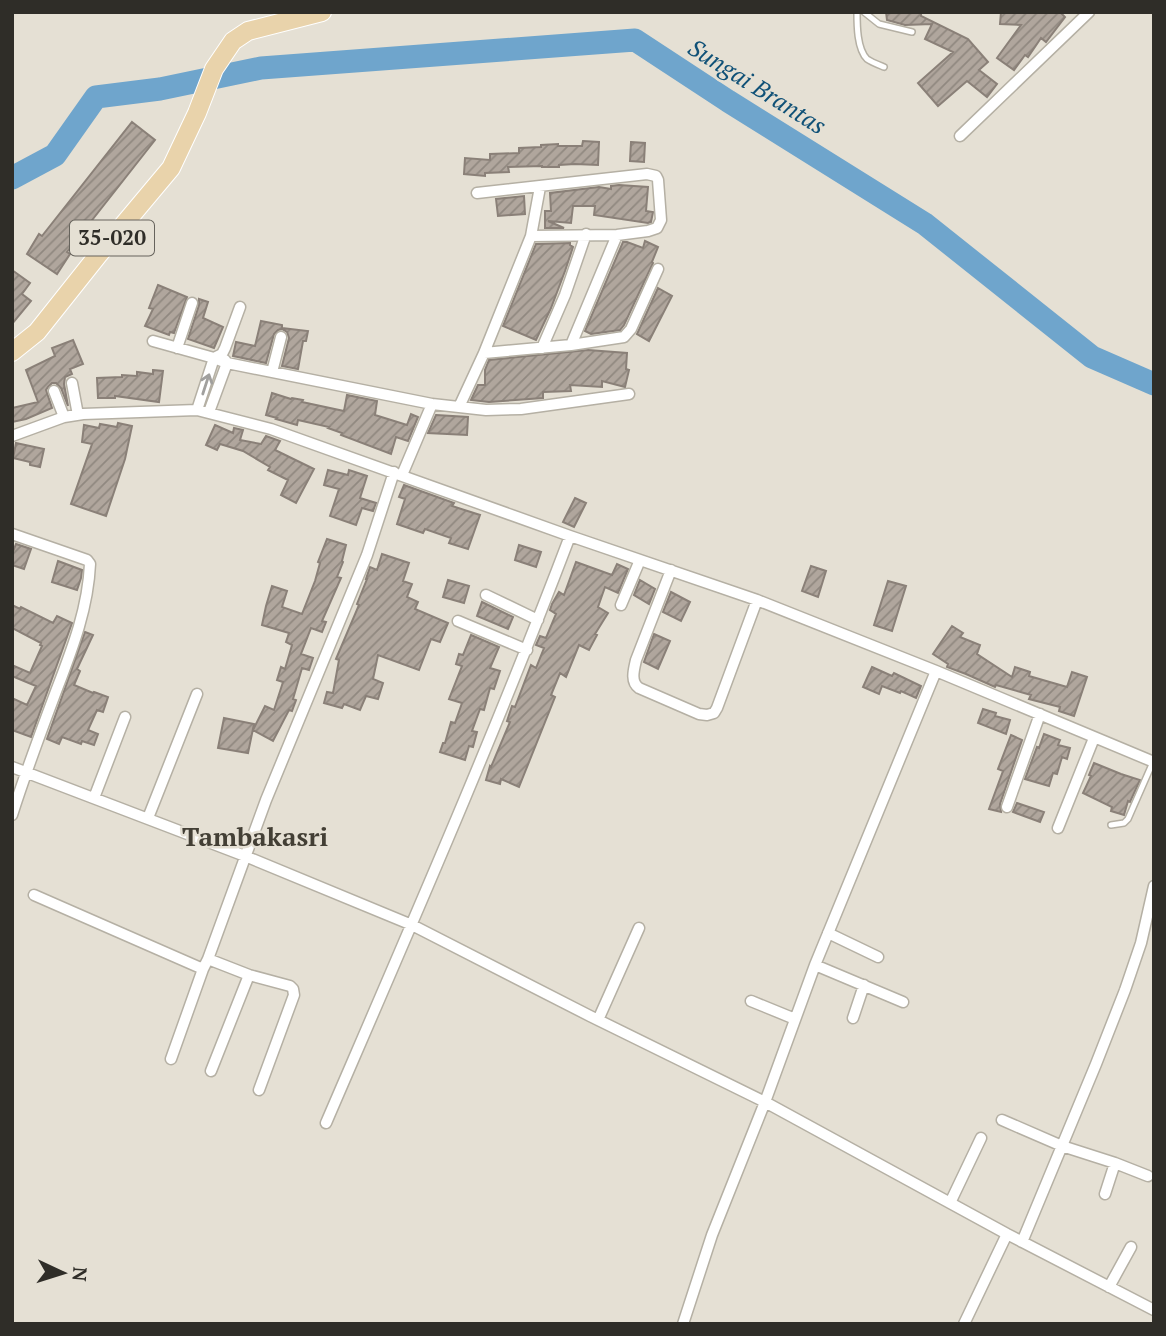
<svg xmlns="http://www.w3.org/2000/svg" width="1166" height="1336" viewBox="0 0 1166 1336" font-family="'PT Serif',serif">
<defs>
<pattern id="building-hatch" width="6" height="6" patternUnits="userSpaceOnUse" patternTransform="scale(1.75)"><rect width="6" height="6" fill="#b0a69d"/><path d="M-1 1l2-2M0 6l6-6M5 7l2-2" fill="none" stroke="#908880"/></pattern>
</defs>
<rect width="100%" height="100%" fill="#e5e0d4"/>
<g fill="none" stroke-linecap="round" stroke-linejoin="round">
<path stroke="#6fa5cc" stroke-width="23" d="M12 178 55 155 96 97 160 89 261 68 635 40 728 101 925 224 1092 357 1154 384"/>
</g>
<path fill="url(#building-hatch)" stroke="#8a8078" stroke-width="2" d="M886 12H921V16L968 39 988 62 979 70 997 84 987 97 967 81 938 106 918 83 953 52 925 39 932 24 905 25 887 20Z
M1001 12H1060L1065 17 1046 42 1041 38 1028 57 1025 55 1014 70 997 58 1021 25 1000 24Z
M132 122 155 140 67 252 70 254 57 274 27 254 39 234 42 236Z
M583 141 599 142 598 165 575 164 559 165V167H542V166L508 167 509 172 485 173V176L464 174 465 158 490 160V154L519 153V148L541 147V145L558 144V146H582Z
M631 142 645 143 644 162 630 161Z
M619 185 648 187 646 211 653 212 651 222 648 223 594 215 595 206H573L571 223 548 221 564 228H545V211H551L550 193 599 187 611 189V186Z
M524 196 525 214 498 216 496 199Z
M645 241 658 247 652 262 653 263 624 325 620 330 591 334 585 331 623 242H627L643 248Z
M570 243V245L573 247 565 271 551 308 536 340 503 326 536 244Z
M12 270 30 283 22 294 31 301 12 324Z
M158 285 187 297 174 333 170 332 169 335 145 326 153 309 149 308Z
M658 288 672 296 649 341 637 334Z
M199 299 208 302 203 318 223 327 214 348 188 339 199 305Z
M261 321 282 325V328L308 331 306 341H303L298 369 282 366 289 338 287 332 282 329 278 330 274 334 266 363 233 356 236 342 255 346Z
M73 340 83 364 70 369 72 374 65 377 64 384 68 406 61 388 56 383H52L48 387 46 390 52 408 26 419 12 422V408L38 402 26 370 55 356 52 348Z
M588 350 627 353 626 369 629 370 625 387 602 381V387L570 385 571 391 543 392V398L489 402 471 400 478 385H485V370L489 360Z
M153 370 163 371 159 402 115 396V398H98L97 378 122 377V375L137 376V372L153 374Z
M272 393 291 399 292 398 303 400 302 402 344 411 347 395 377 401 375 415 407 425 411 414 418 417 408 441 396 437 391 454 341 435 342 433 328 428 329 427 298 420 297 425 276 419 277 418 266 415Z
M436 415 468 417 467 435 428 433Z
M118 423 132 426 125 459 106 516 71 504 92 444 82 442 84 425 99 428 100 424 117 427Z
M215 425 233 433 234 428 243 430 240 440 261 444 266 436 280 441 275 450 314 469 296 503 281 495 288 480 268 470 270 467 243 451 220 444 217 450 206 445Z
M16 443 44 449 40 467 30 465V462L13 458Z
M328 470 348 475 349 470 367 476 360 498 376 503 373 511 362 508 356 525 330 516 339 489 324 485Z
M404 485 454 503 452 506 480 515 468 549 449 543 451 538 425 529 423 533 397 524 405 499 399 497Z
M575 498 586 503 574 527 563 522Z
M327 539 346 545 342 561 343 562 337 577 341 578 322 621 326 622 322 632 311 628 301 654 313 658 309 670 302 668 293 699 296 700 292 711 289 710 273 741 253 730 265 706 274 710 283 682 277 680 281 667 285 669 292 645 286 642 289 633 262 625 266 606 272 586 287 591 282 607 302 614 315 581 320 563 318 562Z
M16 544 31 549 24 569 12 565V554Z
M519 545 541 552 536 567 515 560Z
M382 554 409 563 403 581 412 584 407 597 418 602 415 609 448 623 440 642 431 639 419 670 378 655 373 679 383 683 378 699 366 696 360 710 344 704 342 708 324 703 327 692 333 693 339 660 336 659 359 605 357 604 367 579H366L370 567 377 570Z
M58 561 82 570 81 578 77 590 52 582Z
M576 562 612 575 617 564 628 569 618 593 605 587 598 607 608 613 595 634 597 635 589 650 579 645 566 677 560 673 551 695 555 697 519 787 501 779 500 784 486 780 490 766 491 767 510 722 507 721 512 706 515 707 531 665 536 668 544 648 536 645 540 636 546 638 556 614 550 610 552 604 559 592 564 595Z
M811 566 826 571 818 597 802 591Z
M448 580 469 586 464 603 443 597Z
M640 580 655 589 649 604 634 595Z
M888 581 906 586 892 631 874 625Z
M671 592 690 602 681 621 663 612Z
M482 602 513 617 508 629 477 616Z
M12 605 20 609 21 607 53 623 57 616 72 623 31 737 12 730V698L27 705 36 686 12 676V665L30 673 42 646 40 645 41 643 12 628Z
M952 626 963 633 960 637 980 645 977 654 1012 677 1015 667 1030 672 1029 676 1067 687 1072 672 1087 677 1074 716 1059 711 1060 707 1029 699 1031 695 996 685 995 687 966 674 947 667 948 664 933 654Z
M85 632 93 635 77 669 80 671 74 685 93 693 94 692 108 697 103 712 97 710 88 730 98 734 94 745 82 741 81 744 62 737 59 744 47 739Z
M654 634 670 641 658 669 644 662Z
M471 635 499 647 490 668 500 671 494 689 490 688 484 710 480 709 472 731 477 732 473 747 469 746 465 760 440 752 443 743H445L451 722 455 723 462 703 449 699 462 666 456 664 459 654 463 655Z
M872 667 892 676 894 673 921 686 916 698 901 691 900 693 882 686 879 694 863 687Z
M983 709 996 713 995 716 1010 720 1006 734 978 723Z
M224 718 254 724 248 753 218 748Z
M1044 734 1060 740 1058 745 1070 748 1067 759 1062 757 1057 774 1053 773 1049 786 1025 779 1037 747 1039 748Z
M1011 735 1022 740 1000 804 1001 812 989 809 1003 771 998 769Z
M1094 763 1121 774 1140 780 1130 802 1128 801 1124 815 1111 811 1112 807 1083 793 1091 776 1089 775Z
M1017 803 1044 812 1040 822 1013 812Z"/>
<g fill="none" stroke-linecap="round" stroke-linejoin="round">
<g stroke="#b5b0a4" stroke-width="8">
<path id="service" d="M857 12C857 25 857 49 867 59 871 62 879 65 884 67
M864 12 879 24 912 32
M1111 825 1124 823 1128 819 1153 762"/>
</g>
<g stroke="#b5b0a4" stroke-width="13">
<path id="minor" d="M960 136 1089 12
M477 193 647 174 656 176 658 180 661 220 657 228 648 231 617 235 531 236
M153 341 214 358 227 363 432 404 486 410 521 409 629 394
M571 345 617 235
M177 348 192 303
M542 348 565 295 586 234
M484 353 571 345 624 337 631 329 658 269
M272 372 281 337
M72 383 78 415
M54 391 64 417
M459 407 484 353 531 236 540 187
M197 410 214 358 222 354 225 348 240 307
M209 412 227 363 225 360
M12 436 64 417 83 414 197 410 271 429 570 536 757 600 936 671 1154 762
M402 475 432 404
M12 534 87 560 90 564C88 610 71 652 55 694 40 734 25 774 12 815
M671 570 636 660C634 669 630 682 639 688L699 714 707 715 714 713 717 708 757 600
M486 595 538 620
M621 605 640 560
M458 621 527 650
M12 767 245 856 412 925 590 1016 765 1102 1007 1234 1154 1310
M94 798 125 717
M1007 807 1040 714
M148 818 197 694
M1058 828 1094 738
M34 895 203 969
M828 933 878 957
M208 959 249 975 290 986 293 989 294 995 259 1090
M815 965 903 1002
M751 1001 795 1019
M853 1018 864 985
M598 1020 639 928
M171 1059 203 969 208 959 266 800 367 555 394 472
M211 1071 249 975
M1002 1120 1062 1146 1115 1163 1148 1176
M326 1123C410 928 495 734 570 536
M1105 1194 1115 1163
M950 1203 981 1138
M1022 1242 1096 1064 1125 990 1141 943 1154 886
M1109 1287 1131 1247
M683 1324 712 1235 765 1102 815 965 936 671
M964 1324 1007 1234"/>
</g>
<g stroke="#fff" stroke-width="20">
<path id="primary" d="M12 352 37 332 99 254 171 168 197 113 214 69 233 41 248 31 322 12"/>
</g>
<use href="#service" stroke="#fff" stroke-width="5"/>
<use href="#minor" stroke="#fff" stroke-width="10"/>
<use href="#primary" stroke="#e9d3ab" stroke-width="18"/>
</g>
<defs><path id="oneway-shaft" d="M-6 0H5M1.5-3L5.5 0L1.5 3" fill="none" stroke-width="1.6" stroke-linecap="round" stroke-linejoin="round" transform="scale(1.75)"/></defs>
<use stroke="#a1a09e" href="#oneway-shaft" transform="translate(206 384) rotate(-72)"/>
<g text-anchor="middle" stroke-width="5" stroke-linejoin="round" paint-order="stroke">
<rect fill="#e5e0d4" stroke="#66635c" stroke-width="2" x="70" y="220.5" width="84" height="35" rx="5"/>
<g font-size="21" font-weight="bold" fill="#2f2d28">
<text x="112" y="245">35-020</text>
</g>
<g font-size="24" font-style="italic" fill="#105177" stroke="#e5e0d4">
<text transform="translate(757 87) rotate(32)" y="8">Sungai Brantas</text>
</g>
<g font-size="26" font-weight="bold" fill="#433f35" stroke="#e5e0d4">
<text x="255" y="846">Tambakasri</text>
</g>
</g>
<rect width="1166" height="1336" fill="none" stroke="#2f2d28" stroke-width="28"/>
<g transform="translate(63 1273) rotate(94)" stroke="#e5e0d4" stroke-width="5" paint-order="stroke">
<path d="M0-5L12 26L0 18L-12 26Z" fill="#2f2d28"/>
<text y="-10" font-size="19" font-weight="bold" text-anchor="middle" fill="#2f2d28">N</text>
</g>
</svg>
